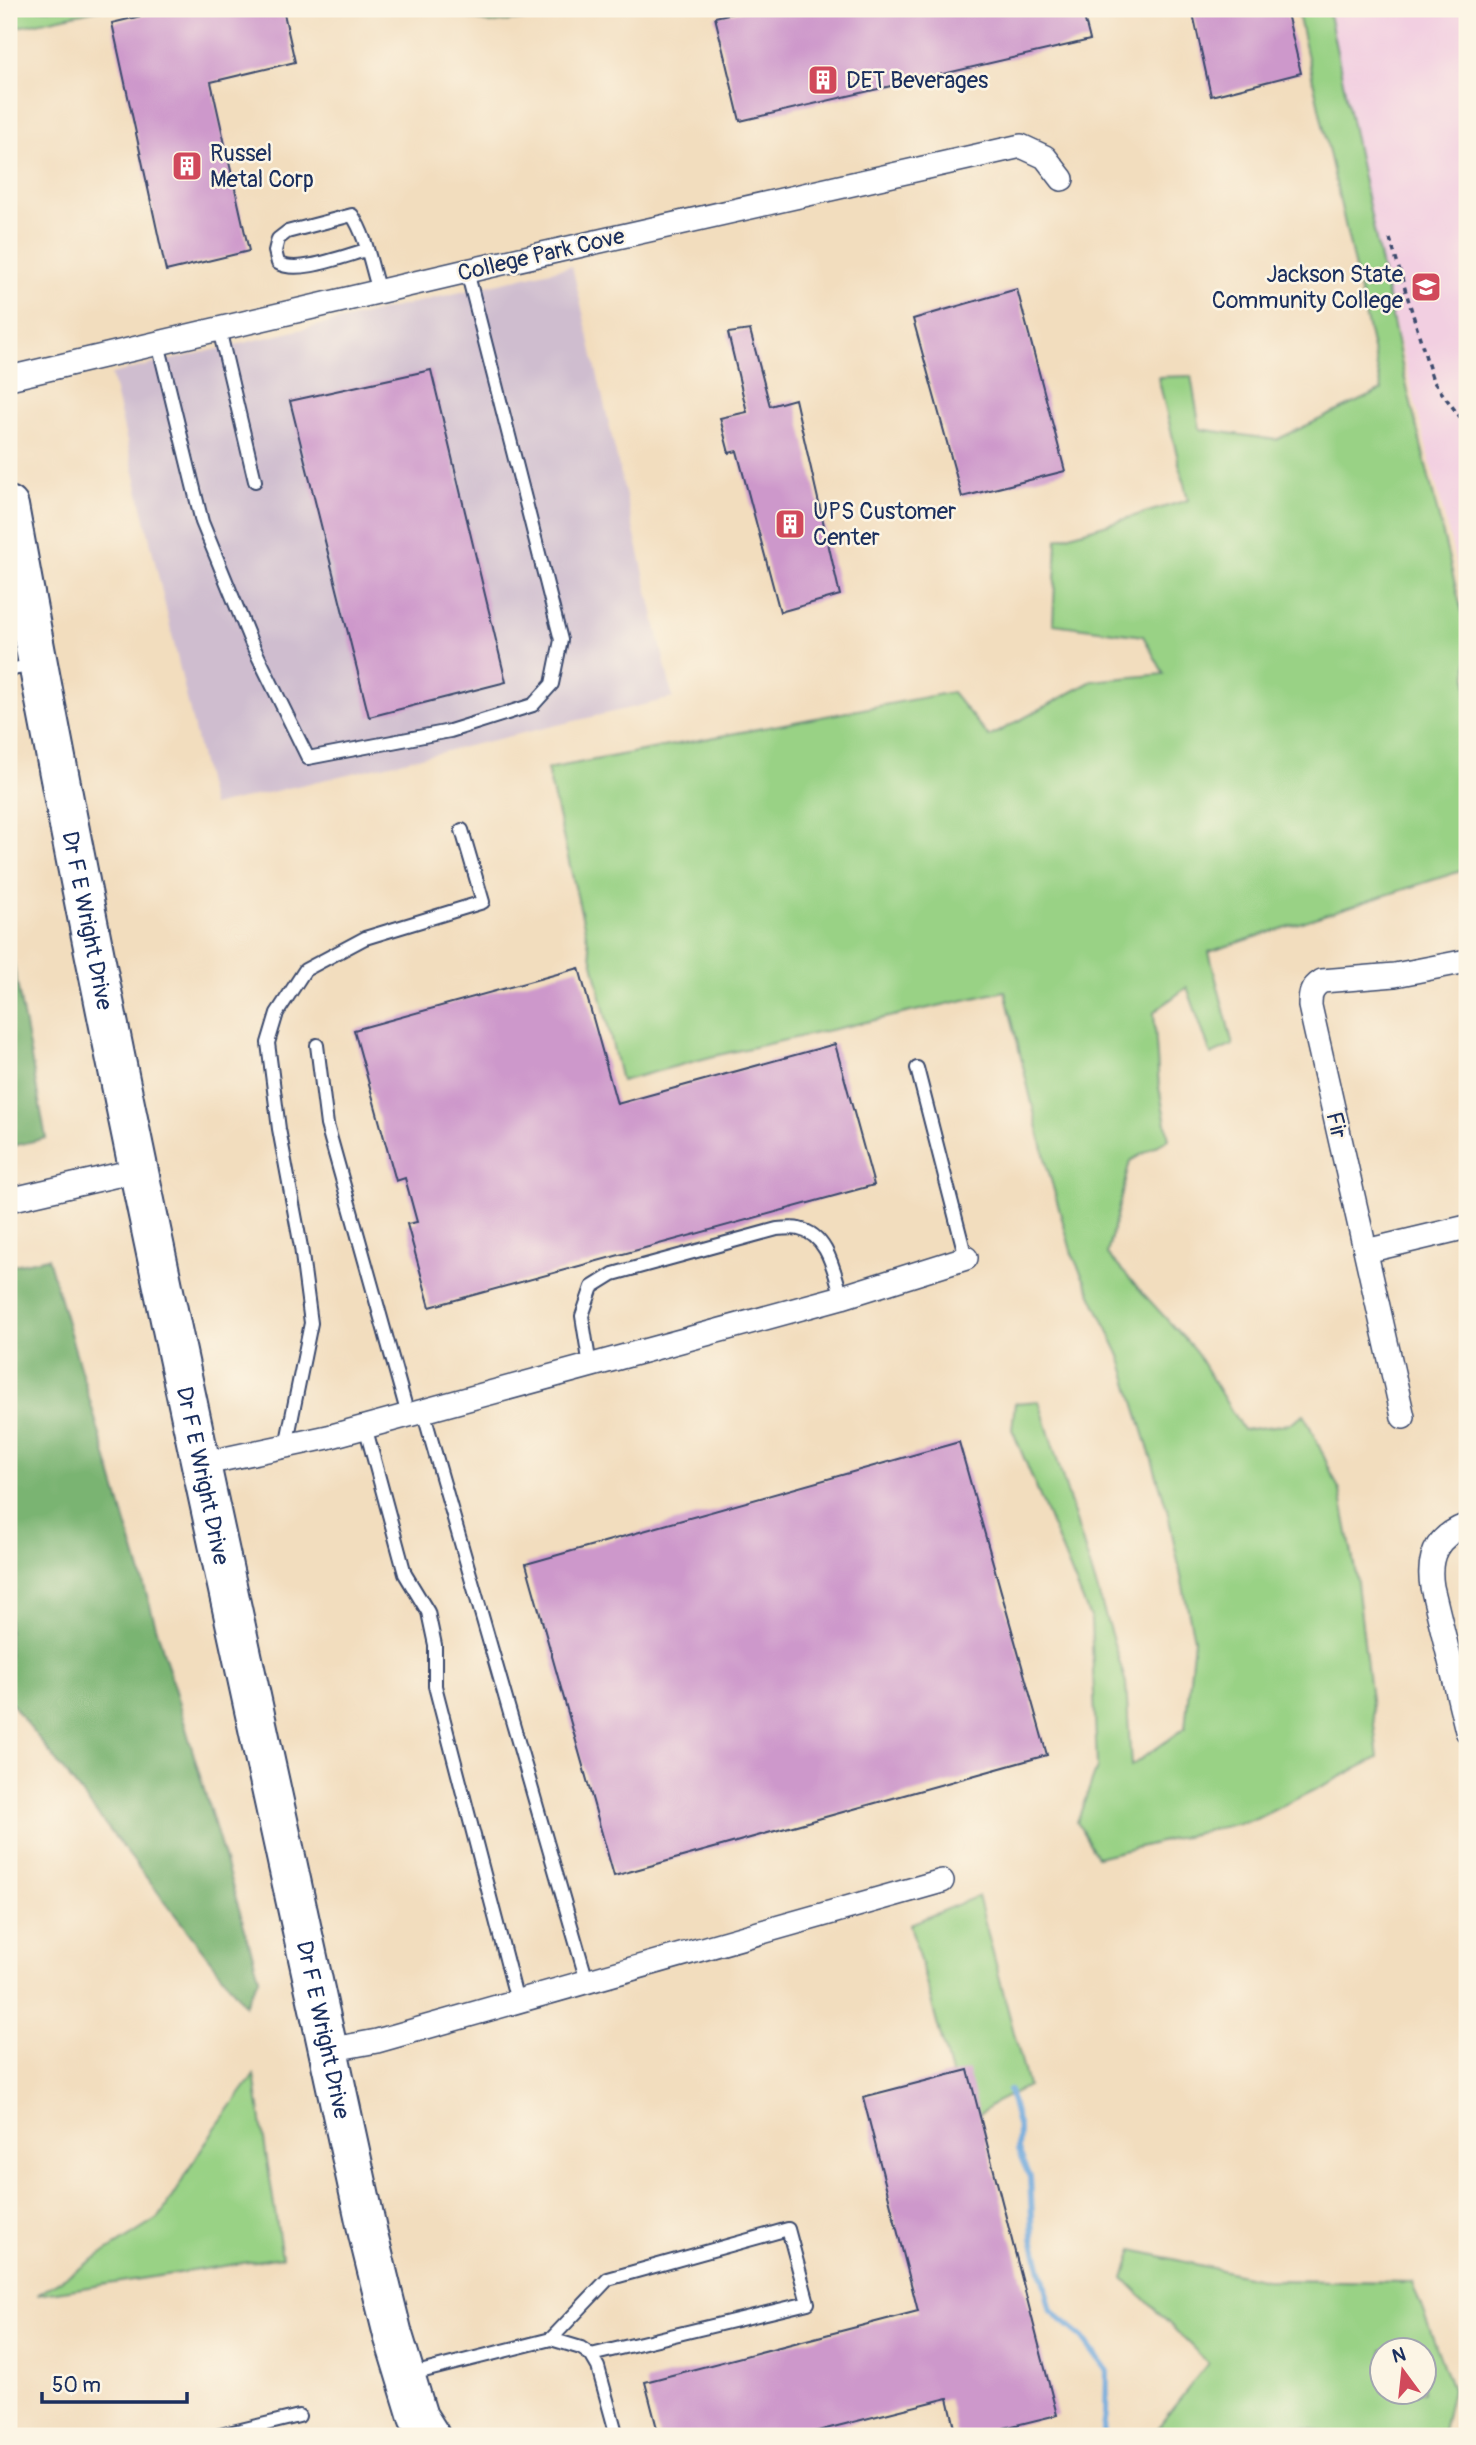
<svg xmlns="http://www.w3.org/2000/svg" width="1476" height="2445" viewBox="0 0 1476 2445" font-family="Pangolin,sans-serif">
<rect width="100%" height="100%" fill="#fcf5e5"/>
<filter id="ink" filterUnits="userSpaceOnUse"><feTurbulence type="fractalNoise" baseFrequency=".0143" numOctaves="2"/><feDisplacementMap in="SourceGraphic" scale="14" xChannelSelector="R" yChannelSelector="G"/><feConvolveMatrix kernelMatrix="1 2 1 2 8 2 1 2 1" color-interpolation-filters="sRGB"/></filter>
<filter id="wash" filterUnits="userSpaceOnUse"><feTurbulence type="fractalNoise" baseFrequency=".00686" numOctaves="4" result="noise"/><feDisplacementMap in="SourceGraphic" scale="28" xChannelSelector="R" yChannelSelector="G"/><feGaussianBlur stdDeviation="1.57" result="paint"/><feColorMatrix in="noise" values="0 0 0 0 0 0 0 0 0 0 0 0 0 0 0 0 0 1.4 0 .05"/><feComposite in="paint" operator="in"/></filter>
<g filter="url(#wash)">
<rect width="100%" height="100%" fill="#f2ddbe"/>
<path fill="#f2cfe1" d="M1314 9H1467V593L1464 594Z"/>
<path fill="#cfbdcf" d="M572 266 673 698 212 806 111 374Z"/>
<path fill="#99d285" stroke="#5a8072" stroke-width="2" fill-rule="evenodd" d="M9 9H101L9 29Z
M439 9H559L557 16 491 23 442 12Z
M1297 9H1328L1404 375 1467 633V869L1209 952 1233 1045 1211 1055 1187 987 1154 1012 1159 1087 1169 1139 1130 1161 1107 1254 1194 1349 1243 1430 1289 1424 1304 1414 1340 1491 1356 1575 1378 1758 1256 1819 1097 1857 1077 1822 1097 1767 1091 1620 1012 1429 1015 1403 1039 1401 1126 1683 1131 1766 1185 1728 1194 1639 1167 1509 1120 1356 1072 1254 1047 1166 1005 991 714 1056 621 1081 547 769 952 692 989 737 1092 681 1164 674 1143 636 1053 624 1057 539 1188 500 1158 377 1191 376 1200 429 1276 440 1382 390Z
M978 1896 1028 2086 996 2102 965 2125 910 1924Z
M254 2075 282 2257 37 2295 159 2218 213 2131Z
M1133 2250 1265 2280 1412 2282 1452 2389 1442 2436H1350L1298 2427 1295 2436H1151L1208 2363 1124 2278ZM1424 2350V2392H1382V2350Z"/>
<path fill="#7ab472" stroke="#4a7268" stroke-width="2" d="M9 940 46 1138 9 1147Z
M48 1258 259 1977 245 2005 9 1700V1266Z"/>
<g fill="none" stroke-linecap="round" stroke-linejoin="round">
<path stroke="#6da8dd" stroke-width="6" d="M1009 2090 1019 2129 1018 2150 1030 2177 1033 2238 1051 2311 1081 2336 1107 2371 1106 2413 1103 2436"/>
</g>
<g id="blocks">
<path fill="#cd98cb" d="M170 9H283L295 62 211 82 249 251 166 271 112 23Z
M751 9H1082L1090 40 740 121 715 17Z
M1192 9H1286L1301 73 1211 96Z
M1017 289 1065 471 962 497 913 319Z
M750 330 770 406 795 399 840 595 780 612 737 451 729 453 720 418 747 412 728 333Z
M431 370 506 682 369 717 290 401Z
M579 968 617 1104 835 1044 874 1185 430 1307 407 1224 417 1222 405 1178 396 1181 354 1030Z
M959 1442 1047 1755 614 1876 526 1564Z
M968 2070 1057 2415 1004 2428V2432L986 2436H957L948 2398 798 2436H659L645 2382 918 2311 863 2097Z"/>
</g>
</g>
<g filter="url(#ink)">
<use href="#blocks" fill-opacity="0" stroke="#3b496c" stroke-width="2"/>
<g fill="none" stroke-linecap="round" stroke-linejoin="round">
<g stroke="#3b496c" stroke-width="16">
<path id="service" d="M366 250C344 256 297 275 278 263L275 251 278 239 287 232 352 215C367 237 371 267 379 291
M219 329 255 481
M158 343 202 522 251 642 308 758 450 731 533 705 552 684 561 640 467 271
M9 670 33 665
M317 1045 327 1125 408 1415
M917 1068 966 1258
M590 1366 582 1316 592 1287 613 1274 777 1229C784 1229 793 1227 799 1229 829 1235 834 1273 842 1297
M423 1411 587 1981
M365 1426 405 1574 428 1612 435 1645V1686L517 2001
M286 1446 311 1323 301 1247 279 1129 268 1043 277 1013 305 970 365 938 483 902 462 830
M551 2339 608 2279 788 2229 808 2303 591 2355
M408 2375 551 2339 581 2348 591 2355 598 2367 617 2436
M216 2436 299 2416"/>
</g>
<g stroke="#3b496c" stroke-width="26">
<path id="minor" d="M9 378 467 271 1021 146 1045 157 1062 179
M9 1200 139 1170
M1366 1251 1467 1227
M1403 1417 1310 1006C1310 994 1311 988 1322 981L1395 975 1467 961
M201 1464 328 1437 842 1297 966 1258
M1467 1525C1437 1536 1427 1556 1432 1587L1467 1731
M328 2050 377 2041 942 1881"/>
</g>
<g stroke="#3b496c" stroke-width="42">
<g id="trunk">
<path id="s1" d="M9 506C113 1085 244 1659 368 2234L393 2335 418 2417 430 2436"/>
</g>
</g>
<path stroke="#3b496c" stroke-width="3.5" stroke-dasharray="5 5" stroke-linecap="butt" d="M1341 9 1343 14
M1390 239 1433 381 1460 417 1467 419"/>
<use href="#service" stroke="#fff" stroke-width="12"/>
<use href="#minor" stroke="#fff" stroke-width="23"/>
<use href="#trunk" stroke="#fff" stroke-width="38"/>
</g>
</g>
<defs>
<g id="building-square" transform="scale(1.575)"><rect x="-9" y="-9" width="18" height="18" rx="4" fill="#d1495b" stroke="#fcf5e5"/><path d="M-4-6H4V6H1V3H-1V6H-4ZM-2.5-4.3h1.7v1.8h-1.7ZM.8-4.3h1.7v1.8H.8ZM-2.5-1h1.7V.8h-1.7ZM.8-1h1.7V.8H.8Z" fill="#fff"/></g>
<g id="university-square" transform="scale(1.575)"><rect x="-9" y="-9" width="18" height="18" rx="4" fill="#d1495b" stroke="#fcf5e5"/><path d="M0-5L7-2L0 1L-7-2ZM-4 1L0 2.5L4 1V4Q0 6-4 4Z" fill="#fff"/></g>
</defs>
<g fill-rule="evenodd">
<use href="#building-square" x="823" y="80"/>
<use href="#building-square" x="187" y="166"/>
<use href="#university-square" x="1426" y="287"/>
<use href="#building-square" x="790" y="524"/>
</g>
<g text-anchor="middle" stroke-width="5" stroke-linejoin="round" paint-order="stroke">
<g font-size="23" fill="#1b2f5e" stroke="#fcf5e5" text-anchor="start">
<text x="846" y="88">DET Beverages</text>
<text x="210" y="161">Russel<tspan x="210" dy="26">Metal Corp</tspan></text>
<text x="1403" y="282" text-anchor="end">Jackson State<tspan x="1403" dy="26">Community College</tspan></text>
<text x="813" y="519">UPS Customer<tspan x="813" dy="26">Center</tspan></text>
</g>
<g font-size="23" fill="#1b2f5e" stroke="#fcf5e5">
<text transform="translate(541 254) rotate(-13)" y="8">College Park Cove</text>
<text dy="8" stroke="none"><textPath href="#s1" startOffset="422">Dr F E Wright Drive</textPath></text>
<text transform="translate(1337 1125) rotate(77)" y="8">Fir</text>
<text dy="8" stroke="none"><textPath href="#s1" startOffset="989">Dr F E Wright Drive</textPath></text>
<text dy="8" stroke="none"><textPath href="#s1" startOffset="1556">Dr F E Wright Drive</textPath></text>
</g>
</g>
<rect width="1476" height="2445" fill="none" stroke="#fcf5e5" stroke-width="35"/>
<g transform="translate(1403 2371) rotate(345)"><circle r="33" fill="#fcf5e5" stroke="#a2a6af" stroke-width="2"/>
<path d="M0-5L12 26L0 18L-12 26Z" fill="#d1495b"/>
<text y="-10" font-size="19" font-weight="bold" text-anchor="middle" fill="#1b2f5e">N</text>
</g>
<path d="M42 2392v10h145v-10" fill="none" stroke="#1b2f5e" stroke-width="3.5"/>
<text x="52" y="2392" font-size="21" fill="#1b2f5e" stroke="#fcf5e5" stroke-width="5" paint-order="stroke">50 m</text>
</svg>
